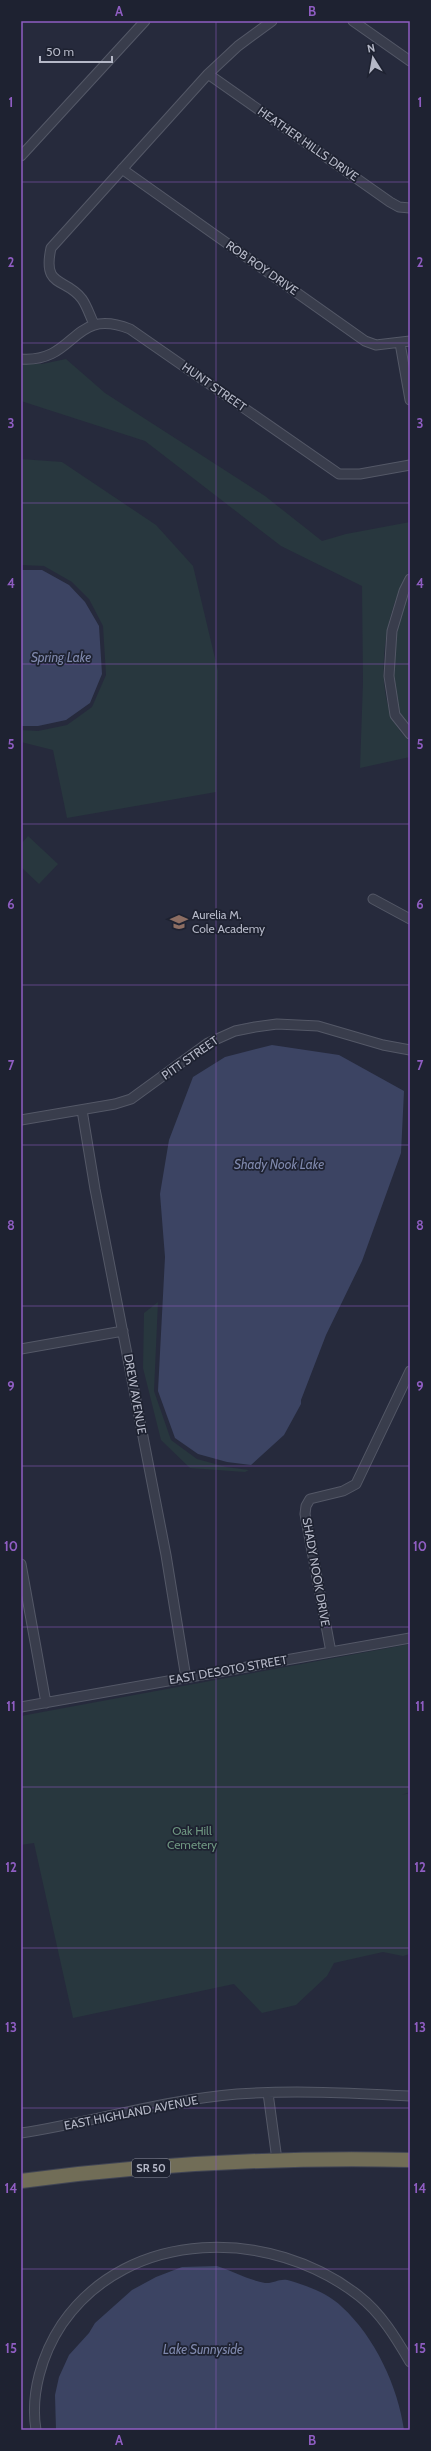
<svg xmlns="http://www.w3.org/2000/svg" width="431" height="2451" viewBox="0 0 431 2451" font-family="Cabin,sans-serif">
<rect width="100%" height="100%" fill="#262a3c"/>
<path fill="#28373e" d="M66 359 105 393 265 496 322 541 346 534 410 522C410 536 414 556 410 568 405 582 397 594 393 608 381 646 375 714 410 741V757L360 768 363 682 362 586 281 546 145 441 21 401V364H42Z
M21 459 62 462 156 525 193 566 218 671 216 792 67 818 53 750 21 742V730L38 731 67 725 92 707 106 675 103 626 89 599 72 582 44 566 21 565Z
M410 590V727C406 722 401 717 399 712 387 683 396 617 410 590Z
M28 836 58 864 39 884 21 867V844Z
M158 1302 154 1391 171 1440 197 1459 226 1467 249 1470 245 1472 190 1468 161 1440 143 1368 144 1313Z
M410 1644V1792L402 1795 410 1793V1954L403 1956 383 1952 334 1963 327 1976 296 2005 262 2013 234 1984 73 2018 34 1843 21 1845V1716Z"/>
<path fill="#3c4463" d="M21 570H42L69 585 85 602 99 626 102 674 90 703 66 720 38 726H21Z
M272 1045 339 1055 404 1091 401 1153 362 1261 326 1335 301 1400V1404L284 1435 251 1465 227 1462 198 1454 175 1438 158 1391 165 1257 160 1194 169 1140 193 1077 225 1057Z
M217 2266C233 2271 248 2280 265 2283 274 2284 280 2277 291 2281 308 2286 329 2294 342 2307 375 2337 398 2387 404 2430H56L55 2395 59 2377 69 2355 89 2333 95 2323 132 2290 156 2277 182 2267Z"/>
<g fill="none" stroke-linecap="round" stroke-linejoin="round">
<g stroke="#545867" stroke-width="11">
<path id="minor" d="M353 21 410 61
M208 74 390 202 399 207 410 208
M21 156 145 21
M122 169 365 341 376 345 410 341
M94 324C90 316 87 306 82 299 66 277 42 289 51 248L208 74 238 46 272 21
M400 343 410 400
M21 359C77 363 71 306 130 329L339 474H360L410 465
M410 579 404 591 392 631 389 676 395 715 410 734
M373 899 410 919
M82 1110 95 1189 166 1555 186 1678
M21 1120 115 1104 131 1099 208 1043 235 1031 255 1027 277 1024 318 1026 383 1045 410 1050
M21 1349 123 1331
M21 1564 46 1703
M331 1652 305 1514 306 1506 310 1499 343 1491 356 1484 410 1371
M21 1707 410 1638
M268 2093 277 2160
M21 2133C93 2122 163 2100 237 2094 294 2090 352 2093 410 2096
M36 2430C30 2394 42 2354 62 2324 129 2227 271 2227 359 2296 381 2313 396 2338 410 2362"/>
</g>
<g stroke="#414554" stroke-width="16">
<path id="highway" d="M21 2181C150 2164 280 2157 410 2160"/>
</g>
<use href="#minor" stroke="#393d4c" stroke-width="9"/>
<use href="#highway" stroke="#716d57" stroke-width="14"/>
</g>
<path fill="none" stroke="#8f5dc2" stroke-width="1" stroke-opacity="0.55" d="M216 21V2430M21 182H410M21 343H410M21 503H410M21 664H410M21 824H410M21 985H410M21 1145H410M21 1306H410M21 1466H410M21 1627H410M21 1787H410M21 1948H410M21 2108H410M21 2269H410"/>
<defs>
<g id="school-bare" transform="scale(1.38)"><path d="M0-5L7-2L0 1L-7-2ZM-4 1L0 2.5L4 1V4Q0 6-4 4Z" fill="#8d6e63" stroke="#1e2231" stroke-width="2.5" paint-order="stroke"/></g>
</defs>
<g fill-rule="evenodd">
<use href="#school-bare" x="179" y="922"/>
</g>
<g text-anchor="middle" stroke-width="3.5" stroke-linejoin="round" paint-order="stroke">
<rect fill="#1e2231" stroke="#888b9a" stroke-width="1" x="132" y="2159" width="38" height="18" rx="3"/>
<g font-size="11" font-weight="bold" fill="#b5b8c7">
<text x="151" y="2172">SR 50</text>
</g>
<g font-size="12" fill="#b5b8c7" stroke="#1e2231">
<text transform="translate(308 144) rotate(35)" y="4">HEATHER HILLS DRIVE</text>
<text transform="translate(262 268) rotate(35)" y="4">ROB ROY DRIVE</text>
<text transform="translate(214 387) rotate(35)" y="4">HUNT STREET</text>
<text transform="translate(190 1058) rotate(-35)" y="4">PITT STREET</text>
<text transform="translate(135 1394) rotate(80)" y="4">DREW AVENUE</text>
<text transform="translate(316 1572) rotate(80)" y="4">SHADY NOOK DRIVE</text>
<text transform="translate(228 1670) rotate(-10)" y="4">EAST DESOTO STREET</text>
<text transform="translate(131 2113) rotate(-11)" y="4">EAST HIGHLAND AVENUE</text>
</g>
<g font-size="12" fill="#b5b8c7" stroke="#1e2231" text-anchor="start">
<text x="192" y="919">Aurelia M.<tspan x="192" dy="14">Cole Academy</tspan></text>
</g>
<g font-size="12" fill="#6e9680" stroke="#1e2231">
<text x="192" y="1835">Oak Hill<tspan x="192" dy="14">Cemetery</tspan></text>
</g>
<g font-size="13" font-style="italic" fill="#7f88ac" stroke="#1e2231">
<text x="61" y="662">Spring Lake</text>
<text x="279" y="1169">Shady Nook Lake</text>
<text x="203" y="2354">Lake Sunnyside</text>
</g>
</g>
<rect width="431" height="2451" fill="none" stroke="#1e2231" stroke-width="44"/>
<g transform="translate(373 58) rotate(349)" stroke="#1e2231" stroke-width="3" paint-order="stroke">
<path d="M0-3L7 15L0 10L-7 15Z" fill="#b5b8c7"/>
<text y="-6" font-size="11" font-weight="bold" text-anchor="middle" fill="#b5b8c7">N</text>
</g>
<path d="M40 56v6h72v-6" fill="none" stroke="#b5b8c7" stroke-width="2"/>
<text x="46" y="56" font-size="12" fill="#b5b8c7" stroke="#1e2231" stroke-width="3" paint-order="stroke">50 m</text>
<rect x="22" y="22" width="387" height="2407" fill="none" stroke="#8f5dc2" stroke-width="1.5"/>
<g font-size="13" text-anchor="middle" font-weight="bold" fill="#8f5dc2">
<text x="119" y="16">A</text>
<text x="312" y="16">B</text>
<text x="11" y="107">1</text>
<text x="420" y="107">1</text>
<text x="11" y="267">2</text>
<text x="420" y="267">2</text>
<text x="11" y="428">3</text>
<text x="420" y="428">3</text>
<text x="11" y="588">4</text>
<text x="420" y="588">4</text>
<text x="11" y="749">5</text>
<text x="420" y="749">5</text>
<text x="11" y="909">6</text>
<text x="420" y="909">6</text>
<text x="11" y="1070">7</text>
<text x="420" y="1070">7</text>
<text x="11" y="1230">8</text>
<text x="420" y="1230">8</text>
<text x="11" y="1391">9</text>
<text x="420" y="1391">9</text>
<text x="11" y="1551">10</text>
<text x="420" y="1551">10</text>
<text x="11" y="1711">11</text>
<text x="420" y="1711">11</text>
<text x="11" y="1872">12</text>
<text x="420" y="1872">12</text>
<text x="11" y="2032">13</text>
<text x="420" y="2032">13</text>
<text x="11" y="2193">14</text>
<text x="420" y="2193">14</text>
<text x="11" y="2353">15</text>
<text x="420" y="2353">15</text>
<text x="119" y="2445">A</text>
<text x="312" y="2445">B</text>
</g>
</svg>
